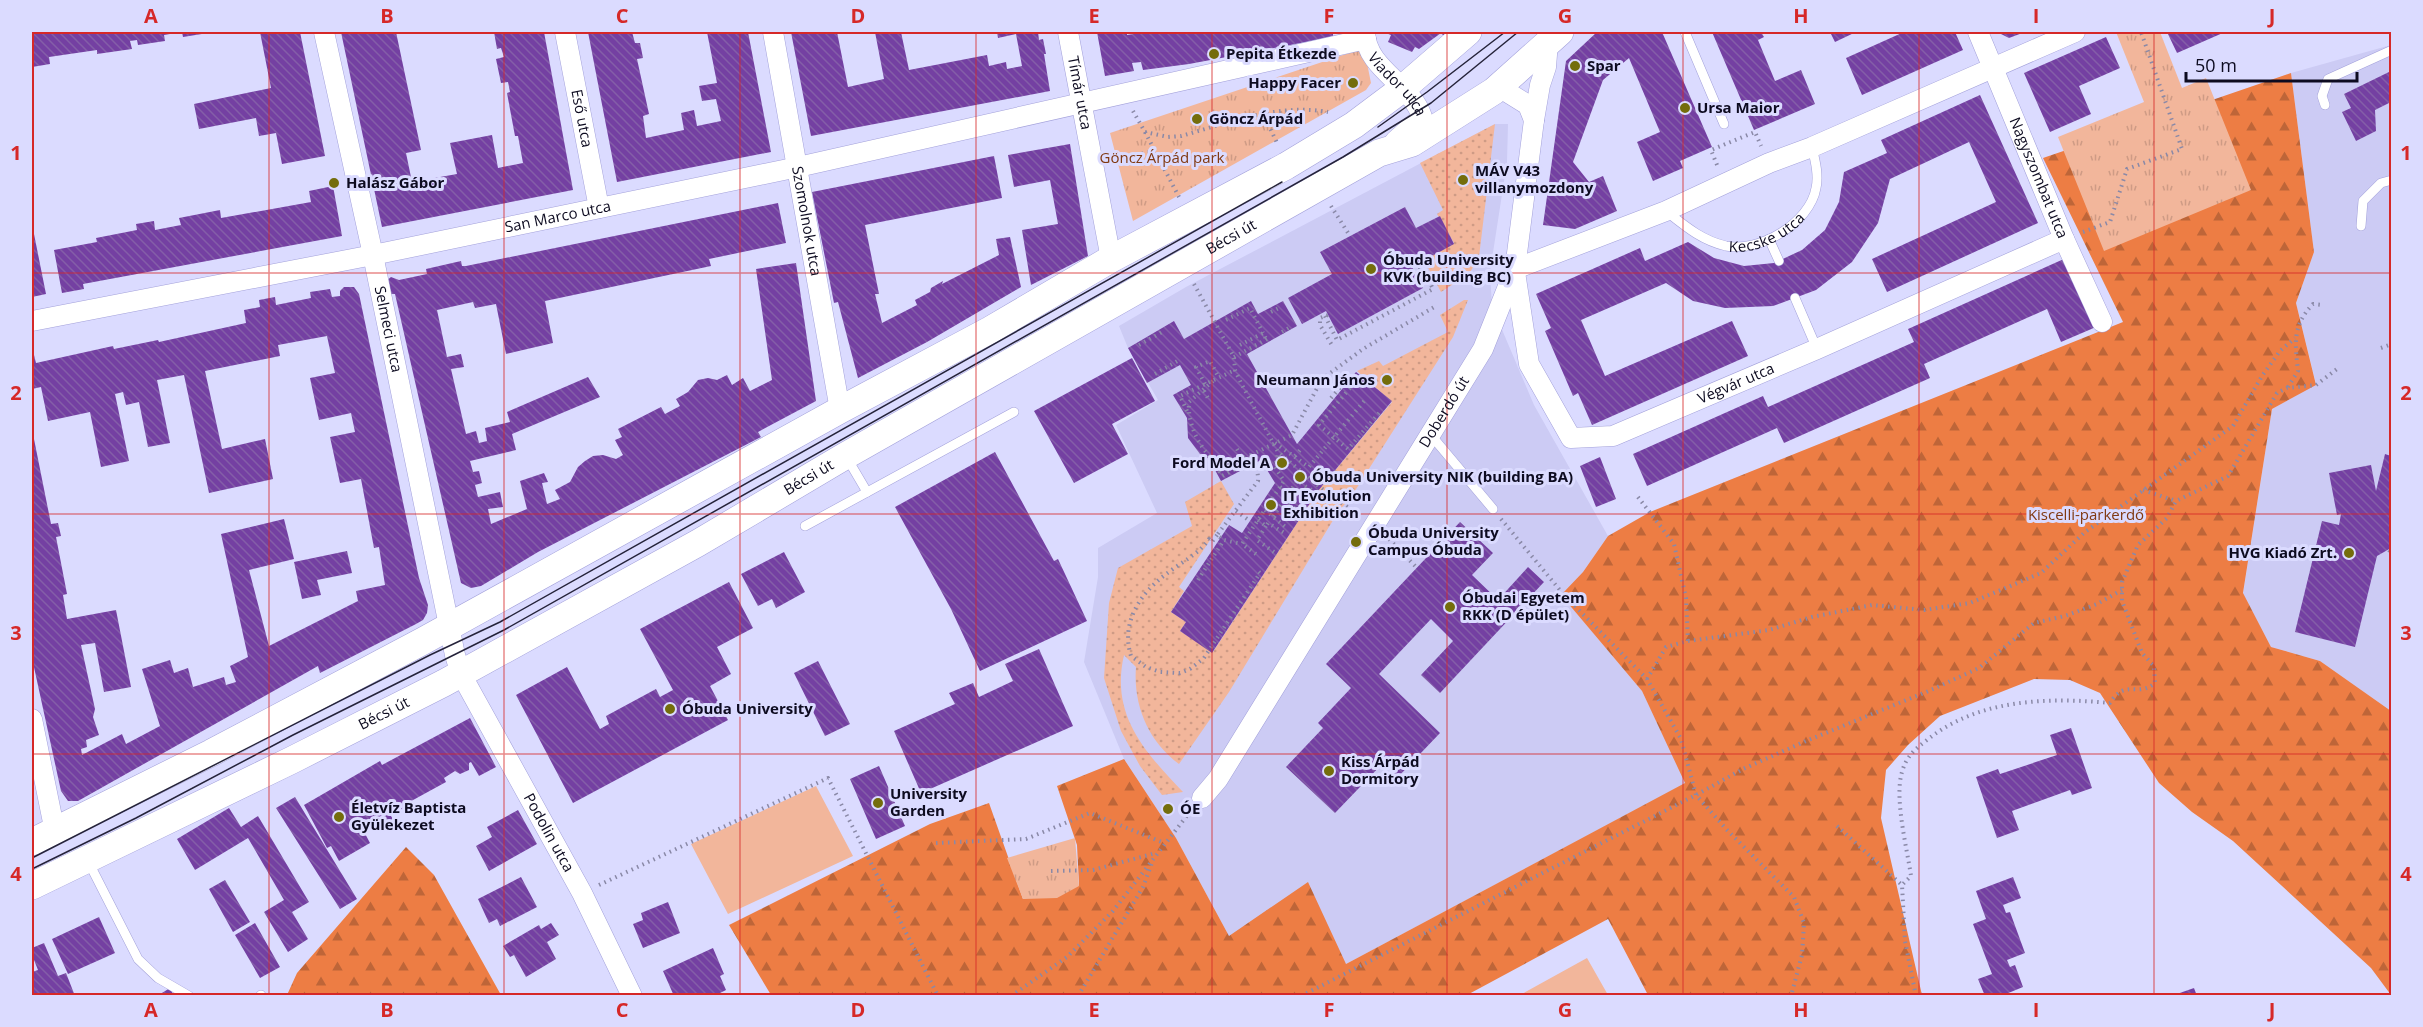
<svg xmlns="http://www.w3.org/2000/svg" width="2423" height="1027" viewBox="0 0 2423 1027" font-family="'Open Sans',sans-serif">
<defs>
<pattern id="grass-dots" width="8" height="8" patternUnits="userSpaceOnUse" patternTransform="scale(1.5)"><rect width="8" height="8" fill="#f2b69b"/><path d="M2 2h.1M6 6h.1" fill="none" stroke="#ce9b85" stroke-width="1.8" stroke-linecap="round"/></pattern>
<pattern id="forest-firs" width="22" height="20" patternUnits="userSpaceOnUse" patternTransform="scale(1.5)"><rect width="22" height="20" fill="#ed7d44"/><path d="M5 1l3.5 6h-7zM16 11l3.5 6h-7z" fill="#be6538"/></pattern>
<pattern id="park-tufts" width="24" height="20" patternUnits="userSpaceOnUse" patternTransform="scale(1.5)"><rect width="24" height="20" fill="#f2b69b"/><path d="M3 7l-1-3M5 7V3M7 7l1-3M15 17l-1-3M17 17v-4M19 17l1-3" fill="none" stroke="#ce9b85"/></pattern>
<pattern id="building-back-hatch" width="6" height="6" patternUnits="userSpaceOnUse" patternTransform="scale(1.5)"><rect width="6" height="6" fill="#7440a2"/><path d="M-1 5l2 2M0 0l6 6M5-1l2 2" fill="none" stroke="#845ea8"/></pattern>
</defs>
<rect width="100%" height="100%" fill="#dbdbff"/>
<path fill="#cccbf4" d="M2391 45V711L2320 661 2271 647 2243 594 2272 409 2316 384 2296 303 2314 252 2291 73Z
M1495 124H1508L1507 162 1490 272 1492 306 1534 405 1608 536 1583 572 1561 595 1642 691 1686 783 1346 964 1229 936 1176 838 1124 759 1084 662 1098 577V548L1157 513 1116 425 1158 400 1128 348 1119 326 1186 287Z"/>
<path fill="url(#grass-dots)" d="M1495 124 1479 257 1469 274 1441 292 1424 260 1454 243 1437 214 1443 210 1420 163Z
M1464 300H1468L1453 337 1351 497 1338 512 1229 692 1179 764C1148 741 1133 705 1136 667L1124 655C1110 715 1145 752 1183 792L1162 795 1140 766 1121 731 1104 678 1109 603 1118 568 1192 526 1185 502 1221 481 1234 504 1179 587 1184 591 1171 612 1186 622 1180 631 1213 652 1318 491 1392 402 1357 371 1379 361 1383 366 1448 332 1440 315Z"/>
<path fill="url(#forest-firs)" d="M2291 73 2314 252 2296 303 2316 385 2272 409 2243 593 2271 647 2320 661 2391 711V995L2371 968 2233 841 2192 812 2159 783 2100 693 2070 680 2034 679 1940 716 1908 745 1886 770 1881 818 1922 995H1648L1608 919 1467 995H771L729 925 930 824 989 803 1023 899 1079 885 1077 845 1057 786 1124 759 1176 838 1229 936 1308 882 1346 964 1685 783 1642 691 1561 595 1583 572 1608 536 1650 512 2123 322 2043 158Z
M406 847 434 875 501 995H287L297 973Z"/>
<path fill="url(#park-tufts)" d="M2116 32H2160L2182 88 2206 78 2251 190 2104 251 2058 137 2144 102Z
M1364 48 1371 83 1366 90 1133 221 1110 133Z
M1075 838 1079 886 1057 898 1023 899 1007 858Z"/>
<path fill="#f2b69b" d="M816 786 853 856 728 914 691 844Z
M1587 958 1608 995H1520Z"/>
<path fill="url(#building-back-hatch)" d="M32 32H176V33L164 35 165 41 138 45 137 40 130 41 132 49 97 54V50L49 57 50 64 32 67Z
M182 32H208V33L183 37Z
M260 32H300L325 156 282 164 276 133 259 136 256 118 199 129 194 104 271 88Z
M341 32H396L421 150 406 153 412 182 457 174 450 143 492 135 498 168 523 163 518 136H515L507 93 510 92 508 82 501 83 496 59 504 57 501 48 497 49 494 32H544L573 190 382 227Z
M588 32H632L635 43H640L643 58 637 59 649 114 643 116 646 138 684 130 681 113 694 110 697 126 721 121 716 99 702 101 699 86 717 83 707 32H748L771 152 617 182Z
M791 32H837L848 87 884 79 875 32H901L909 70 987 55 989 66 1006 62 1007 69 1022 66 1016 34 998 38 997 32H1038L1039 40 1043 39 1046 54H1044L1050 91 811 136Z
M1097 32H1127V35L1146 32H1333V37L1189 64 1143 70 1141 62 1132 63 1134 71 1105 76Z
M1383 32H1450L1444 36 1441 33 1419 49 1415 47 1412 52 1388 42 1391 35Z
M1597 32H1662L1712 147 1680 161 1683 168 1653 181 1637 142 1660 132 1629 58 1603 80 1573 162 1589 182 1603 176 1617 211 1575 229 1543 225 1566 61Z
M1712 32H1761L1764 37 1758 40 1775 81 1801 70 1815 104 1754 130Z
M1830 32H1856L1835 42Z
M1904 32H1955L1963 50 1862 95 1846 58Z
M1997 32H2025L2009 38Z
M2167 32H2225L2177 53Z
M2106 37 2120 68 2079 86 2091 114 2050 132 2024 73Z
M2391 71V102L2375 110 2376 131 2356 141 2342 112 2351 108 2344 94Z
M1980 95 2038 223 1887 292 1872 259 1996 202 1969 142 1890 179 1878 223 1852 262 1816 290 1773 306 1725 308 1693 301 1666 283 1581 320 1605 376 1732 321 1748 356 1592 425 1578 393 1573 396 1545 331 1551 328 1536 294 1640 248 1645 261 1688 242 1714 258 1744 266 1774 263 1802 250 1825 230 1839 202 1844 172 1887 153 1881 140Z
M1070 144 1088 256 1031 285 1022 230 1058 224 1050 180 1014 187 1008 155Z
M994 156 1002 198 865 225 879 294H875L882 323 917 305 915 300 930 292 931 288 943 281 942 284 999 255 996 239 1010 237 1021 287 927 342 858 378 838 302 834 303 812 192Z
M333 186 342 236 83 284 84 289 62 293 54 250 97 242 96 238 137 230 136 224 154 221 155 230 181 225 179 218 220 210 221 218 311 202 309 191Z
M778 203 786 243 709 259 711 266 545 301 553 343 506 354 496 304 475 308 473 302 437 310 447 357 461 354 464 367 451 369 466 434 476 431 479 443 487 441 485 428 510 422 507 412 588 377 600 397 512 434 516 450 470 461 473 472 479 471 482 483 475 485 478 497 500 492 503 507 488 509 491 524 527 509 520 481 544 473 548 482 542 483 547 504 560 499 555 490 570 482 578 467 585 461 593 456 603 455 616 459 623 455 615 440 622 437 618 429 661 407 665 414 680 406 676 399 688 392 698 380 708 378 717 380 727 375 732 385 743 378 750 391 772 380 756 269 796 263 816 401 758 432 761 437 538 552 481 586 471 588 461 583 395 294H389L385 282 391 277 399 280 427 274 426 269 461 261 462 266H466Z
M1405 207 1416 228 1440 216 1454 244 1412 267 1423 288 1338 334 1326 311 1302 324 1288 298 1332 274 1320 252Z
M33 229 46 294 32 297V230Z
M2066 258 2096 327 2061 342 2047 309 1924 364 1930 378 1784 443 1777 428 1647 486 1633 454 1763 396 1768 407 1914 342 1908 329Z
M344 287H354L359 294 419 578 428 605 427 613 423 620 416 624 320 673 318 666 78 801H68L61 791 32 658V429L51 524 58 523 61 536 56 537 67 594 63 595 67 619 116 610 131 687 104 692 95 643 81 645 95 709 93 717 99 735 86 740 87 747 81 749 82 755 122 734 126 744 160 726 142 669 170 660 174 673 188 668 193 687 224 677 226 685 236 682 230 666 248 657 221 534 284 519 294 559 249 570 269 646 358 601 356 591 385 585 379 547 374 548 361 479 340 483 330 437 355 432 351 413 319 420 310 378 335 373 327 336 278 345 280 356 205 371 222 449 265 439 273 479 209 493 184 375 157 380 170 443 148 447 139 402 126 405 123 392 115 394 129 461 101 467 90 412 48 421 41 387 32 389V347L36 363 113 346 114 349 158 340 159 342 246 323 244 310 260 307 259 300 275 297 276 305 311 298 310 292 330 289 332 297 340 296V291Z
M1251 301 1258 314 1283 301 1297 326 1247 354 1297 444 1356 372 1392 401 1318 491 1212 653 1180 631 1186 622 1171 612 1229 525 1242 533 1275 483 1261 460 1221 481 1209 459 1200 454 1188 438 1187 418 1173 395 1191 385 1180 365 1147 383 1128 348 1174 321 1184 339Z
M1132 358 1155 401 1112 424 1128 454 1074 483 1034 411Z
M995 452 1054 561 1058 559 1087 621 980 671 951 609 895 507Z
M2385 454 2391 456V548L2377 556 2355 647 2295 632 2322 521 2339 525 2341 514 2337 515 2329 473 2371 465 2376 491Z
M1600 457 1616 499 1596 507 1580 466Z
M1460 522 1493 553 1472 575 1498 600 1528 567 1544 582 1440 693 1421 675 1453 641 1431 619 1379 674 1440 733 1398 777 1383 763 1335 813 1286 767 1323 728 1318 723 1351 688 1326 664Z
M347 551 352 573 317 580 321 595 302 599 294 562Z
M784 552 805 592 776 608 772 599 758 606 741 574Z
M729 582 753 628 717 647 731 674 710 686 728 720 573 803 516 695 567 667 600 729 609 724 606 716 656 689 660 697 673 690 640 629Z
M1039 649 1073 726 921 793 894 731 955 704 949 693 973 683 979 697 1013 681 1005 664Z
M818 661 850 724 825 736 794 673Z
M470 718 496 767 479 776 471 762 469 763V770L460 774 455 771 444 778 446 782 404 805 405 808 391 816 394 821 367 832 364 825 361 826 370 843 339 861 331 846 327 848 304 805 380 761 382 765Z
M2071 728 2092 788 2072 795 2070 790 2012 811 2019 830 1997 838 1976 777 1998 769 2000 774 2057 755 2050 735Z
M879 766 905 826 876 839 850 779Z
M295 797 357 899 340 909 276 808Z
M229 808 241 827 258 816 309 902 292 912 308 939 288 952 264 912 284 900 248 838 195 870 177 839Z
M518 810 537 844 489 871 476 846 492 837 487 827Z
M521 877 537 907 500 926 497 919 489 923 478 899Z
M2013 877 2021 898 2003 905 2006 913 2010 912 2025 953 2007 960 2010 967 2015 965 2023 987 2001 996H1985L1978 979 1992 974 1973 924 1986 919 1976 891Z
M225 880 250 922 233 932 209 889Z
M668 902 680 933 643 948 633 924 643 920 641 913Z
M99 917 115 953 68 974 52 939Z
M255 923 280 967 260 978 235 935Z
M551 923 559 935 547 942 556 959 526 977 514 955 510 957 503 946 539 925 541 929Z
M44 943 58 976 66 973 75 996H32V972L38 970 32 955V948Z
M713 948 724 974 720 976 726 990 714 996H674L663 971Z
M170 988 174 996H157Z
M2194 988 2197 996H2174V995Z"/>
<g fill="none" stroke-linecap="round" stroke-linejoin="round">
<g stroke="#a3a1da" stroke-width="10">
<g id="service">
<path d="M1685 32 1724 124"/>
<path d="M2325 105 2322 96 2328 79 2392 50"/>
<path id="s1" d="M1666 211C1685 226 1701 240 1726 246 1759 253 1810 223 1816 188 1819 175 1815 160 1812 147"/>
<path d="M2361 226 2363 201 2381 183 2392 180"/>
<path d="M1769 239 1779 261"/>
<path d="M1795 298 1817 349"/>
<path d="M1430 434 1493 509"/>
<path d="M847 458 867 492"/>
<path d="M805 526 1014 412"/>
<path d="M89 863 138 959 158 978 189 996"/>
<path d="M260 996 261 995"/>
</g>
</g>
<g stroke="#a3a1da" stroke-width="21">
<g id="minor">
<path id="s2" d="M324 32 373 255 455 655 461 674 582 893 632 996"/>
<path id="s3" d="M565 32 599 208"/>
<path id="s4" d="M773 32 840 410"/>
<path id="s5" d="M1068 32 1111 259"/>
<path id="s6" d="M1365 32C1366 69 1412 84 1422 117L1395 141"/>
<path id="s7" d="M1978 32 2064 239 2102 322"/>
<path d="M1499 87 1528 105 1534 120"/>
<path d="M1515 269 1666 211 1769 163 1812 147 2075 32"/>
<path id="s8" d="M1515 272 1529 364 1571 438 1613 436 1817 349 2064 239"/>
<path id="s9" d="M32 321 373 255 798 167 1366 39"/>
<path d="M32 719 55 832"/>
<path id="s10" d="M1202 798 1218 779 1483 349 1515 269 1534 120 1540 85 1546 67 1548 42"/>
</g>
</g>
<g stroke="#a3a1da" stroke-width="28">
<g id="secondary">
<path d="M32 842 211 753 423 641 840 410 990 330 1111 259 1286 166 1354 125 1402 89 1468 32"/>
<path id="s11" d="M32 886 292 760 444 683 698 543 845 456 1379 153 1412 143 1494 91 1560 32"/>
</g>
</g>
<path stroke="#8a89a7" stroke-width="4" stroke-dasharray="1.5 4.5" stroke-linecap="butt" d="M1133 111 1145 132 1168 137 1181 136C1228 123 1279 103 1328 112
M1263 113 1278 145
M1145 132 1179 197
M1130 156 1155 151
M1717 165 1711 150 1755 132 1761 146
M1331 206 1350 236
M2083 232 2110 222 2127 169 2182 149 2141 32
M1194 284 1234 357 1235 370 1241 383 1278 452 1321 488 1357 514
M1271 312 1281 307
M1328 315 1320 318V325L1333 347
M1325 316 1337 340 1433 289 1423 268 1414 272
M1226 320 1250 308 1263 333
M1282 332 1292 326
M1139 345 1164 331
M1240 345 1263 333 1266 339
M2381 348 2392 344
M1234 357 1269 338
M1155 374 1179 360
M1213 381 1189 402C1187 426 1202 454 1222 467L1253 454C1253 465 1259 471 1258 481L1217 535 1224 540
M1205 384 1196 367 1210 361 1219 378
M2288 387 2298 371C2295 343 2292 326 2313 304L2323 305
M1350 388 1319 425 1348 449 1380 412
M1204 391 1209 400
M1331 398 1344 383
M1187 411 1180 396 1235 370
M1275 443 1309 467 1365 400
M1237 449 1242 458
M1295 456 1300 450
M1213 461 1222 476 1243 465 1253 454 1292 435 1322 379 1363 349 1436 306
M1280 487 1289 493 1287 496 1303 507
M2143 490 2176 501
M1289 493 1297 481 1313 491
M1638 497 1674 544 1686 598 1688 641
M1265 510 1288 529
M1236 511 1250 521
M1273 516 1284 501 1300 512
M1501 519 1564 595 1647 679 1681 739 1696 795 1727 830 1794 897 1804 923 1802 955 1791 996
M1258 520 1266 526 1268 523 1286 534
M1266 526 1257 540 1274 552
M1217 535 1212 542 1209 539C1199 554 1183 561 1169 572 1142 591 1120 621 1131 656L1146 667 1160 672 1180 673 1190 669 1204 658 1260 573 1256 569
M1389 539 1417 568
M2389 550 2392 554
M1256 554 1242 544 1284 481 1275 467 1278 453
M1198 580 1224 540 1242 544
M1647 679 1666 647 1688 641 1769 630 1812 617 1872 605 1924 610 1970 603 2041 573 2085 532 2233 426 2262 376 2280 351 2295 338
M1837 826 1902 885
M936 843 1026 839 1090 813 1164 843
M1051 871 1093 870 1156 853
M599 885 828 778 938 996
M1011 996 1067 957 1113 911 1189 813
M1078 996 1143 887 1153 860
M1301 996 1696 795 1743 769 1806 741 1931 690 1979 668 2034 623 2065 616 2097 604 2122 590
M1916 996 1905 941 1902 885 1911 876C1907 848 1894 798 1902 772 1906 757 1915 749 1927 740 1978 699 2047 697 2110 703 2126 678 2137 698 2155 683L2154 666 2142 653 2122 601V582L2138 545 2167 518 2176 501 2228 476 2277 393 2287 388 2316 385 2337 369"/>
<use href="#service" stroke="#fff" stroke-width="9"/>
<use href="#minor" stroke="#fff" stroke-width="20"/>
<use href="#secondary" stroke="#fff" stroke-width="27"/>
<path stroke="#25233a" stroke-width="1.5" d="M1378 127 1427 92 1505 32
M32 858 430 655 500 622 1282 182
M32 869 136 818 293 735 504 630 1343 157 1431 103 1518 32"/>
</g>
<path fill="none" stroke="#d62828" stroke-width="1.5" stroke-opacity="0.55" d="M269 32V996M504 32V996M740 32V996M976 32V996M1212 32V996M1447 32V996M1683 32V996M1919 32V996M2154 32V996M32 273H2392M32 514H2392M32 754H2392"/>
<g fill="#746d0c" stroke="#dbdbff" stroke-width="2">
<circle cx="1214" cy="54" r="6"/>
<circle cx="1575" cy="66" r="6"/>
<circle cx="1353" cy="83" r="6"/>
<circle cx="1685" cy="108" r="6"/>
<circle cx="1197" cy="119" r="6"/>
<circle cx="1463" cy="180" r="6"/>
<circle cx="334" cy="183" r="6"/>
<circle cx="1371" cy="269" r="6"/>
<circle cx="1387" cy="380" r="6"/>
<circle cx="1282" cy="463" r="6"/>
<circle cx="1300" cy="477" r="6"/>
<circle cx="1271" cy="505" r="6"/>
<circle cx="1356" cy="542" r="6"/>
<circle cx="2349" cy="553" r="6"/>
<circle cx="1450" cy="607" r="6"/>
<circle cx="670" cy="709" r="6"/>
<circle cx="1329" cy="771" r="6"/>
<circle cx="878" cy="803" r="6"/>
<circle cx="1168" cy="809" r="6"/>
<circle cx="339" cy="817" r="6"/>
</g>
<g text-anchor="middle" stroke-width="6" stroke-linejoin="round" paint-order="stroke">
<g font-size="15" font-weight="bold" fill="#0d0b20" stroke="#dbdbff" text-anchor="start">
<text x="1226" y="59">Pepita Étkezde</text>
<text x="1587" y="71">Spar</text>
<text x="1341" y="88" text-anchor="end">Happy Facer</text>
<text x="1697" y="113">Ursa Maior</text>
<text x="1209" y="124">Göncz Árpád</text>
<text x="1475" y="176">MÁV V43<tspan x="1475" dy="17">villanymozdony</tspan></text>
<text x="346" y="188">Halász Gábor</text>
<text x="1383" y="265">Óbuda University<tspan x="1383" dy="17">KVK (building BC)</tspan></text>
<text x="1375" y="385" text-anchor="end">Neumann János</text>
<text x="1270" y="468" text-anchor="end">Ford Model A</text>
<text x="1312" y="482">Óbuda University NIK (building BA)</text>
<text x="1283" y="501">IT Evolution<tspan x="1283" dy="17">Exhibition</tspan></text>
<text x="1368" y="538">Óbuda University<tspan x="1368" dy="17">Campus Óbuda</tspan></text>
<text x="2337" y="558" text-anchor="end">HVG Kiadó Zrt.</text>
<text x="1462" y="603">Óbudai Egyetem<tspan x="1462" dy="17">RKK (D épület)</tspan></text>
<text x="682" y="714">Óbuda University</text>
<text x="1341" y="767">Kiss Árpád<tspan x="1341" dy="17">Dormitory</tspan></text>
<text x="890" y="799">University<tspan x="890" dy="17">Garden</tspan></text>
<text x="351" y="813">Életvíz Baptista<tspan x="351" dy="17">Gyülekezet</tspan></text>
<text x="1180" y="814">ÓE</text>
</g>
<g font-size="15" fill="#0d0b20" stroke="#dbdbff">
<text dy="5" stroke="none"><textPath href="#s6" startOffset="63">Viador utca</textPath></text>
<text dy="5" stroke="none"><textPath href="#s5" startOffset="62">Tímár utca</textPath></text>
<text dy="5" stroke="none"><textPath href="#s3" startOffset="88">Eső utca</textPath></text>
<text dy="5" stroke="none"><textPath href="#s7" startOffset="158">Nagyszombat utca</textPath></text>
<text dy="5" stroke="none"><textPath href="#s9" startOffset="536">San Marco utca</textPath></text>
<text dy="5" stroke="none"><textPath href="#s4" startOffset="192">Szomolnok utca</textPath></text>
<text dy="5" stroke="none"><textPath href="#s1" startOffset="114">Kecske utca</textPath></text>
<text dy="5" stroke="none"><textPath href="#s11" startOffset="1364">Bécsi út</textPath></text>
<text dy="5" stroke="none"><textPath href="#s2" startOffset="304">Selmeci utca</textPath></text>
<text dy="5" stroke="none"><textPath href="#s8" startOffset="354">Végvár utca</textPath></text>
<text dy="5" stroke="none"><textPath href="#s10" startOffset="456">Doberdó út</textPath></text>
<text dy="5" stroke="none"><textPath href="#s11" startOffset="878">Bécsi út</textPath></text>
<text dy="5" stroke="none"><textPath href="#s11" startOffset="392">Bécsi út</textPath></text>
<text dy="5" stroke="none"><textPath href="#s2" startOffset="838">Podolin utca</textPath></text>
</g>
<g font-size="15" fill="#803911" stroke="#dbdbff">
<text x="1162" y="163">Göncz Árpád park</text>
<text x="2086" y="520">Kiscelli-parkerdő</text>
</g>
</g>
<rect width="2423" height="1027" fill="none" stroke="#dbdbff" stroke-width="66"/>
<path d="M2186 72v9h171v-9" fill="none" stroke="#0d0b20" stroke-width="3"/>
<text x="2195" y="72" font-size="18" fill="#0d0b20" stroke="#dbdbff" stroke-width="4.5" paint-order="stroke">50 m</text>
<rect x="33" y="33" width="2357" height="961" fill="none" stroke="#d62828" stroke-width="2"/>
<g font-size="20" text-anchor="middle" font-weight="bold" fill="#d62828">
<text x="151" y="23">A</text>
<text x="387" y="23">B</text>
<text x="622" y="23">C</text>
<text x="858" y="23">D</text>
<text x="1094" y="23">E</text>
<text x="1329" y="23">F</text>
<text x="1565" y="23">G</text>
<text x="1801" y="23">H</text>
<text x="2036" y="23">I</text>
<text x="2272" y="23">J</text>
<text x="16" y="160">1</text>
<text x="2406" y="160">1</text>
<text x="16" y="400">2</text>
<text x="2406" y="400">2</text>
<text x="16" y="640">3</text>
<text x="2406" y="640">3</text>
<text x="16" y="881">4</text>
<text x="2406" y="881">4</text>
<text x="151" y="1017">A</text>
<text x="387" y="1017">B</text>
<text x="622" y="1017">C</text>
<text x="858" y="1017">D</text>
<text x="1094" y="1017">E</text>
<text x="1329" y="1017">F</text>
<text x="1565" y="1017">G</text>
<text x="1801" y="1017">H</text>
<text x="2036" y="1017">I</text>
<text x="2272" y="1017">J</text>
</g>
</svg>
